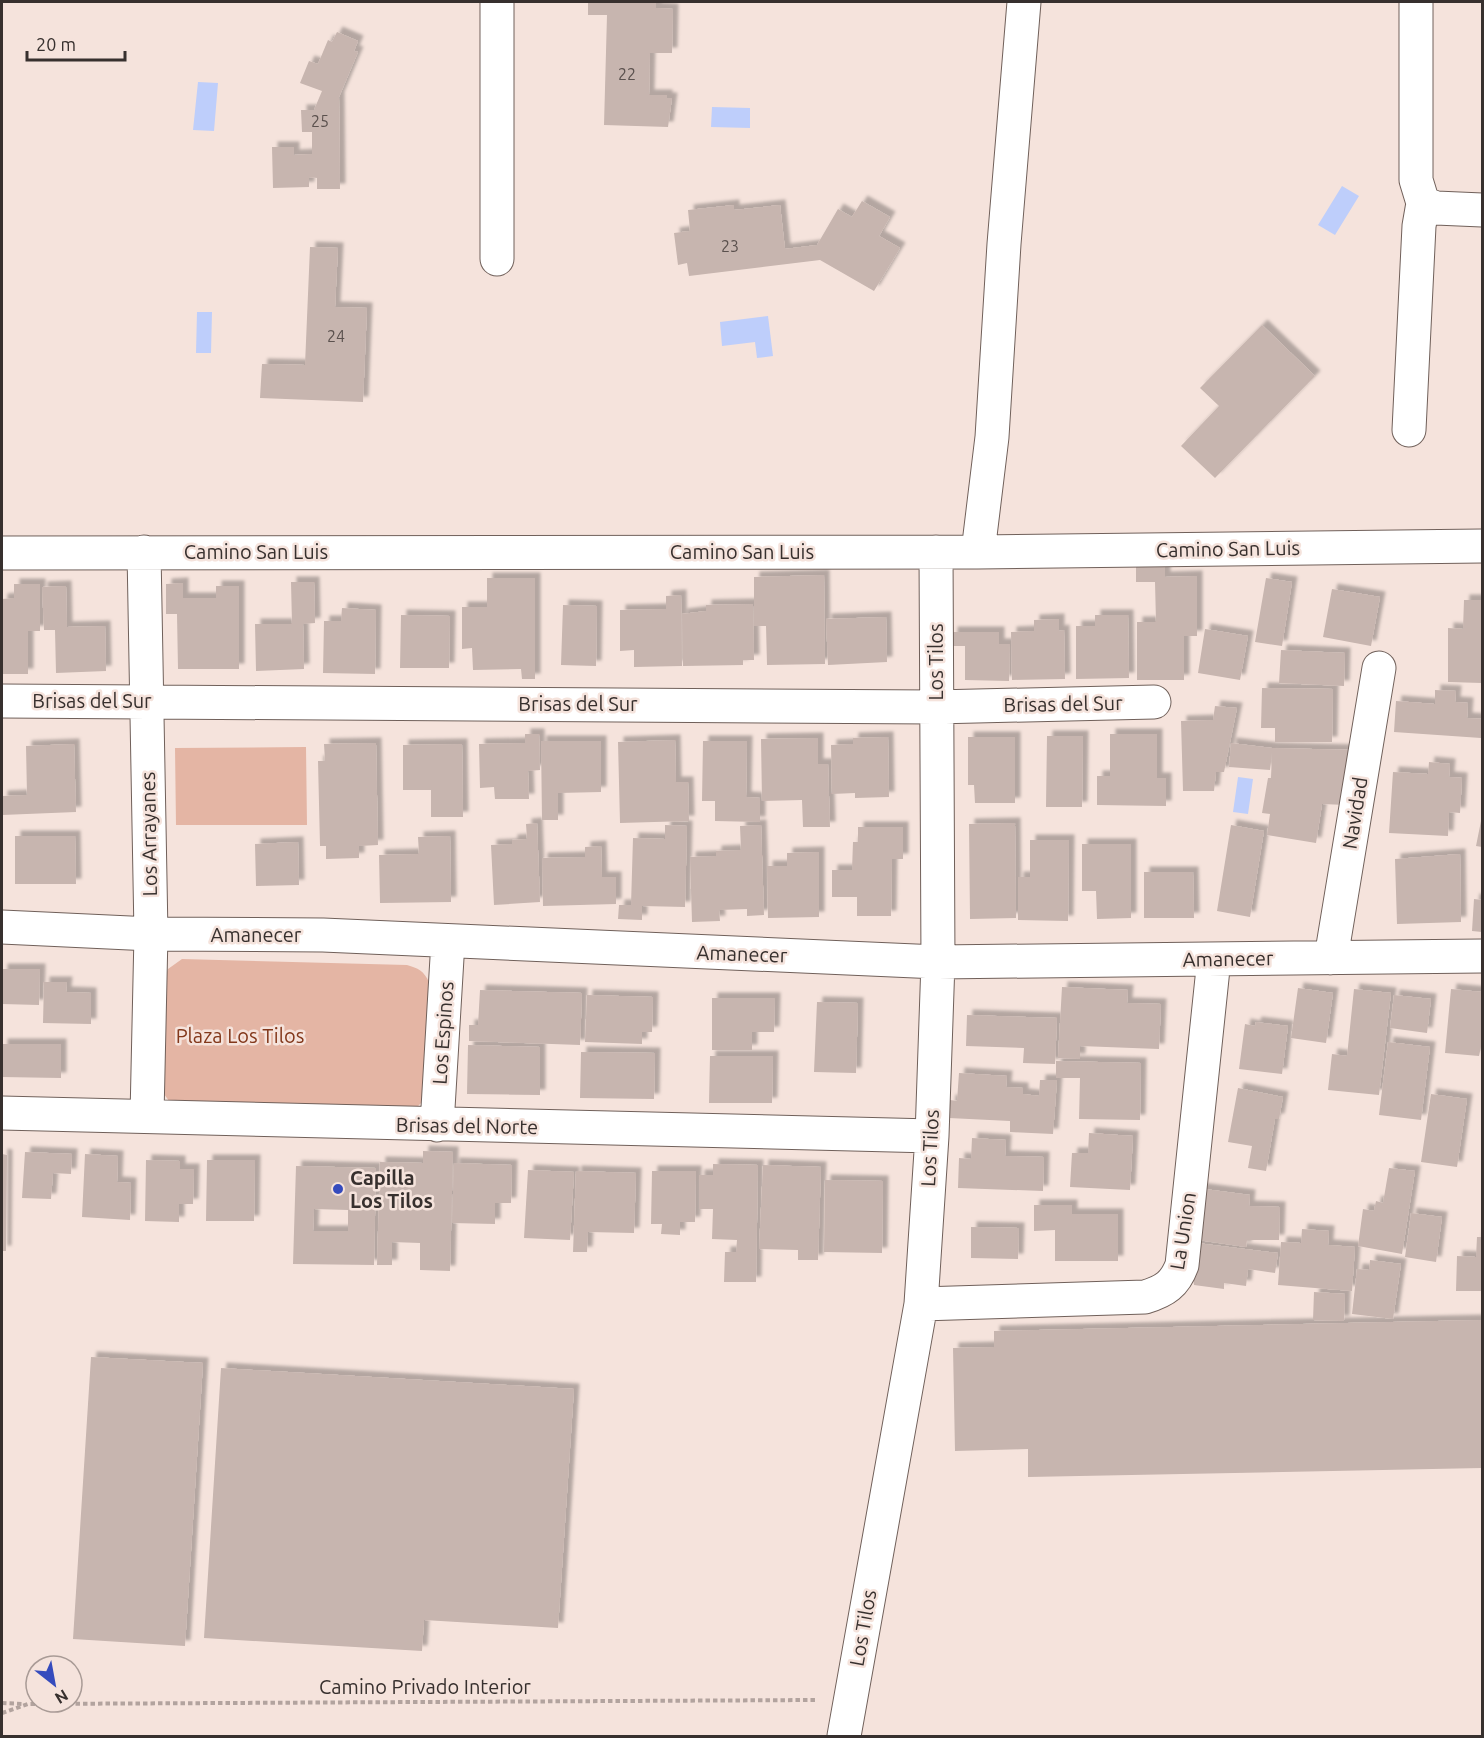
<svg xmlns="http://www.w3.org/2000/svg" width="1484" height="1738" viewBox="0 0 1484 1738" font-family="Ubuntu,sans-serif">
<defs>
<filter id="shadow"><feDropShadow dx="5.5" dy="-5.5" stdDeviation="1.5" flood-color="#0004"/></filter>
</defs>
<rect width="100%" height="100%" fill="#f5e3dc"/>
<path fill="#e4b5a4" d="M306 747 307 825H176L175 748Z
M182 959 407 965C418 968 424 971 429 982L426 1098 412 1112 172 1105 161 1090 165 978 168 969Z"/>
<path fill="#becefb" d="M198 82 218 83 214 131 193 130Z
M712 107 750 108V128L711 127Z
M1342 186 1359 196 1335 235 1318 225Z
M197 312H212L211 353H196Z
M768 316 773 356 757 358 755 342 722 346 720 322Z
M1238 777 1253 779 1248 814 1233 812Z"/>
<path fill="#c7b5af" fill-rule="evenodd" filter="url(#shadow)" d="M588 2H656V8L673 9 672 53H650L649 95H667V98H672L668 127 604 125 607 15H588Z
M337 32 358 41 354 51 358 52 339 97 340 189H317V178L309 177V187L273 188 272 147H294V155L312 154V132H302L301 110H314L322 91 300 83 309 61 318 64 328 40 332 42Z
M862 201 890 217 879 236 900 248 874 291 820 260 689 276 687 263 678 265 674 233 690 231 688 210 734 205V210L780 205 785 249 817 245 838 209 852 217Z
M310 247 338 248 335 307 367 308 363 402 260 398 262 364 305 365Z
M1262 325 1315 376 1215 478 1181 446 1219 406 1200 388Z
M1136 566H1165V577L1197 576V636H1184V680H1137V622H1156L1155 582H1136Z
M824 575 825 664 767 665 766 626H754V577Z
M487 578H535V679H522L521 669 473 670 472 648 462 649V607H487Z
M1266 578 1292 582 1282 646 1255 642Z
M291 582H314L315 623 303 624 304 669 256 671 255 624H292Z
M183 583V598H216V586H239V669H178L177 614H166V584Z
M14 584H40V631H28V674H2V599L14 598Z
M66 586 67 627 105 626 106 671 56 673 55 630H44L42 587Z
M1332 589 1380 597 1371 646 1323 637Z
M681 595 682 666 634 667V650L620 651V610L666 609V596Z
M1464 600H1482V683L1448 682V628L1463 629Z
M753 604 754 660H743V665L683 666 682 614 706 611V605Z
M563 605 597 606 596 666 561 665Z
M342 608 376 610 375 674 323 673 324 621H341Z
M401 615 450 616 449 668H400Z
M1095 615H1128L1129 678 1076 679V626H1095Z
M886 617 887 662 828 665 826 619Z
M1059 619V631L1064 630 1065 679 1012 680 1011 632 1034 631V620Z
M1205 629 1248 636 1240 680 1198 673Z
M952 632H999V644H1010L1009 681 965 680V646H952Z
M1281 650 1345 653 1344 686 1279 683Z
M1262 688 1333 689 1332 742H1275V728H1261Z
M1435 690 1456 691 1455 702 1468 703 1467 718 1482 719 1481 738 1394 732 1396 701 1435 704Z
M1215 706 1237 708 1224 772H1216L1214 791H1183L1181 721 1213 720Z
M525 734H539L540 770 528 771 529 799H495L494 787 480 788 479 744 525 743Z
M1110 734H1157V778H1166V806L1097 805V776H1110Z
M1047 736H1083L1082 807H1046Z
M888 737 889 797 855 798V793L832 794 831 745 853 744V738Z
M968 737H1015V803H975L974 785H968Z
M818 738V764H828L830 827H803L802 800 762 801 761 739Z
M675 740 676 782H688L689 821 620 823 618 742Z
M541 741H601V792L558 793V820H542Z
M703 741H747L746 797 760 798V822L715 821V801H702Z
M376 743 378 845 359 846V858L326 859V846H320L318 761H325L324 744Z
M1231 743 1272 748 1354 750 1346 805 1322 804 1316 843 1267 835 1270 814 1262 813 1268 778H1271L1272 752 1270 770 1229 767Z
M74 744 76 812 2 815V796L27 795 26 746Z
M462 744 463 817H431V790H403V745Z
M1429 762 1450 764 1449 777 1462 778 1460 813 1449 812 1448 836 1389 833 1393 772 1428 774Z
M1481 821H1482V847L1476 846Z
M537 823 540 902 494 905 491 845 512 844V840L527 839 526 824Z
M1015 823 1016 918 970 919 969 824Z
M665 825 687 826 685 907 642 906V920L618 919 619 905H631L633 838 665 839Z
M761 825 764 915 747 916V909L719 910 720 921 692 922 690 857 716 856V851L741 850 740 826Z
M1231 825 1264 831 1250 917 1217 911Z
M858 827H903V859H892L891 916H857V897H832V870H852L853 842H858Z
M15 836H75L76 884H15Z
M450 836 451 902 380 903 379 855 419 854 418 837Z
M1030 840H1069L1068 921 1018 920V877H1030Z
M298 842 299 885 256 886 255 844Z
M1082 844H1131V918L1097 919 1096 891H1082Z
M601 846 602 877H616V904L543 906 542 858 585 857V847Z
M819 852V917L768 918 767 866H787V853Z
M1460 854 1461 922 1397 924 1395 859Z
M1144 872H1193L1194 918H1144Z
M1474 899 1482 900V932L1472 931Z
M2 969H40L39 1005 2 1004Z
M44 982H67L66 992 91 993V1024L43 1023Z
M1062 987 1128 990 1127 1003 1161 1004 1159 1049 1080 1046V1059L1058 1058Z
M1298 988 1333 993 1326 1043 1291 1038Z
M1354 989 1391 993 1379 1095 1328 1090 1332 1054 1347 1056Z
M1451 989 1482 992V1042L1479 1056 1445 1053Z
M480 990 582 993 580 1045 469 1041V1025H478Z
M587 995 653 997 652 1032H642V1044L585 1042Z
M1394 995 1431 999 1427 1033 1390 1028Z
M712 998H775L774 1032H752V1050H712Z
M817 1002 858 1003 856 1073 814 1072Z
M967 1015 1057 1018 1055 1064 1023 1063 1024 1048 966 1046Z
M1256 1022 1288 1026 1282 1074 1239 1069 1245 1024 1255 1026Z
M1388 1042 1430 1047 1421 1120 1379 1115Z
M2 1044H61V1078L2 1077Z
M468 1045 540 1047V1095L467 1094Z
M581 1052 655 1053 654 1099 580 1098Z
M710 1056H773L772 1103H709Z
M1056 1061 1141 1063 1140 1120 1079 1119 1080 1078H1056Z
M959 1073 1007 1076 1006 1087 1023 1088V1094L1039 1096 1040 1080H1057L1053 1134 1010 1132V1121L949 1118 950 1100 957 1101Z
M1238 1088 1283 1097 1279 1119H1275L1266 1171 1248 1168 1252 1146 1228 1142Z
M1431 1094 1467 1099 1457 1167 1421 1162Z
M1089 1133 1133 1136 1130 1190 1070 1187 1072 1153H1088Z
M972 1138 1006 1140 1005 1156 1044 1157 1043 1191 958 1188 959 1158 971 1159Z
M423 1151 453 1152 450 1271 420 1270V1243L392 1242V1265H377L380 1162 423 1163Z
M25 1152 72 1154 71 1174 53 1173 51 1199 22 1198Z
M2 1154 7 1155 6 1251H2Z
M85 1154 118 1156 117 1182 131 1183 130 1220 82 1217Z
M146 1160 180 1161V1169H194L193 1204H179V1222L145 1221Z
M207 1160H255L254 1221H206Z
M454 1163 512 1165 511 1203H495V1224L452 1223Z
M713 1164 758 1165 756 1282H724L725 1252H736L737 1240 712 1239 713 1209H699V1175H713Z
M763 1165 821 1167 818 1260H798V1250L759 1249Z
M296 1166 376 1168 374 1265 293 1264ZM314 1209 348 1210V1231H313Z
M1389 1168 1415 1171 1402 1254 1358 1246 1363 1209 1374 1211 1376 1201 1383 1203Z
M528 1170 574 1172 570 1240 524 1238Z
M576 1171 636 1173 634 1233 588 1232 587 1252H573Z
M652 1171H696L695 1222H680V1235L661 1234 662 1224H651Z
M825 1180 883 1181 882 1253 824 1252Z
M1197 1188 1250 1195 1249 1206 1280 1207 1279 1240H1247L1246 1247 1191 1239Z
M1034 1205H1072V1214H1118V1261H1055V1230L1034 1231Z
M1411 1213 1442 1217 1436 1262 1405 1257Z
M971 1227 1019 1228 1018 1259 971 1258Z
M1302 1229 1329 1231 1328 1245 1355 1247 1352 1291 1278 1285 1281 1242 1301 1243Z
M1477 1237H1482V1291H1456L1457 1256 1476 1257Z
M1189 1242 1278 1253 1275 1273 1248 1269 1246 1286 1224 1283V1289L1194 1285Z
M1370 1260 1401 1264 1393 1319 1352 1314 1357 1269 1369 1270Z
M1314 1292 1345 1294 1344 1321 1313 1320Z
M1482 1320V1468L1028 1477V1449L955 1451 953 1348 994 1347V1331Z
M91 1357 203 1363 185 1646 73 1639Z
M221 1368 574 1389 558 1628 424 1620 422 1651 204 1638Z"/>
<g fill="none" stroke-linecap="round" stroke-linejoin="round">
<g stroke="#70605a" stroke-width="35">
<path id="minor" d="M1416 2V180L1423 203 1436 208 1482 210
M497 259V2
M1409 430 1419 226 1423 203
M144 552 151 934 147 1116
M978 552 992 437 1004 244 1024 2
M2 553 978 552 1482 546
M2 701 935 707 1154 702
M2 927 151 934 323 935 938 962 1482 956
M1331 958 1379 668
M2 1113 932 1136
M437 1125 448 941
M921 1304 1145 1297C1165 1291 1175 1284 1182 1265L1214 959
M844 1736 921 1304 932 1136 938 962 936 552"/>
</g>
<path stroke="#b2a39e" stroke-width="4" stroke-dasharray="4.5 3" stroke-linecap="butt" d="M2 1703 24 1704
M2 1713 28 1704 817 1700"/>
<use href="#minor" stroke="#fff" stroke-width="33"/>
</g>
<circle fill="#354bbd" stroke="#f5e3dc" stroke-width="2" cx="338" cy="1189" r="6"/>
<g text-anchor="middle" stroke-width="5" stroke-linejoin="round" paint-order="stroke">
<g font-size="16" fill="#5b514e">
<text x="627" y="80">22</text>
<text x="320" y="127">25</text>
<text x="730" y="252">23</text>
<text x="336" y="342">24</text>
</g>
<g font-size="20" fill="#37302e" stroke="#f5e3dc">
<text transform="translate(1228 549) rotate(-1)" y="7">Camino San Luis</text>
<text x="256" y="559">Camino San Luis</text>
<text x="742" y="559">Camino San Luis</text>
<text transform="translate(936 662) rotate(-90)" y="7">Los Tilos</text>
<text x="92" y="708">Brisas del Sur</text>
<text x="578" y="711">Brisas del Sur</text>
<text transform="translate(1063 704) rotate(-1)" y="7">Brisas del Sur</text>
<text transform="translate(1355 813) rotate(-81)" y="7">Navidad</text>
<text transform="translate(149 834) rotate(-91)" y="7">Los Arrayanes</text>
<text x="256" y="942">Amanecer</text>
<text transform="translate(742 954) rotate(2)" y="7">Amanecer</text>
<text transform="translate(1228 959) rotate(-1)" y="7">Amanecer</text>
<text transform="translate(443 1033) rotate(-86)" y="7">Los Espinos</text>
<text transform="translate(467 1126) rotate(1)" y="7">Brisas del Norte</text>
<text transform="translate(930 1148) rotate(-87)" y="7">Los Tilos</text>
<text transform="translate(1183 1231) rotate(-81)" y="7">La Union</text>
<text transform="translate(863 1628) rotate(-80)" y="7">Los Tilos</text>
<text x="425" y="1694">Camino Privado Interior</text>
</g>
<g font-size="20" fill="#83381b" stroke="#f5e3dc">
<text x="240" y="1043">Plaza Los Tilos</text>
</g>
<g font-size="20" font-weight="bold" fill="#37302e" stroke="#f5e3dc" text-anchor="start">
<text x="350" y="1185">Capilla<tspan x="350" dy="23">Los Tilos</tspan></text>
</g>
</g>
<rect width="1484" height="1738" fill="none" stroke="#37302e" stroke-width="6"/>
<g transform="translate(54 1684) rotate(149)"><circle r="28" fill="#f5e3dc" stroke="#a99b96" stroke-width="1.5"/>
<path d="M0-4.5L10 22L0 15L-10 22Z" fill="#354bbd"/>
<text y="-9" font-size="16" font-weight="bold" text-anchor="middle" fill="#37302e">N</text>
</g>
<path d="M27 51v9h98v-9" fill="none" stroke="#37302e" stroke-width="3"/>
<text x="36" y="51" font-size="18" fill="#37302e" stroke="#f5e3dc" stroke-width="4.5" paint-order="stroke">20 m</text>
</svg>
